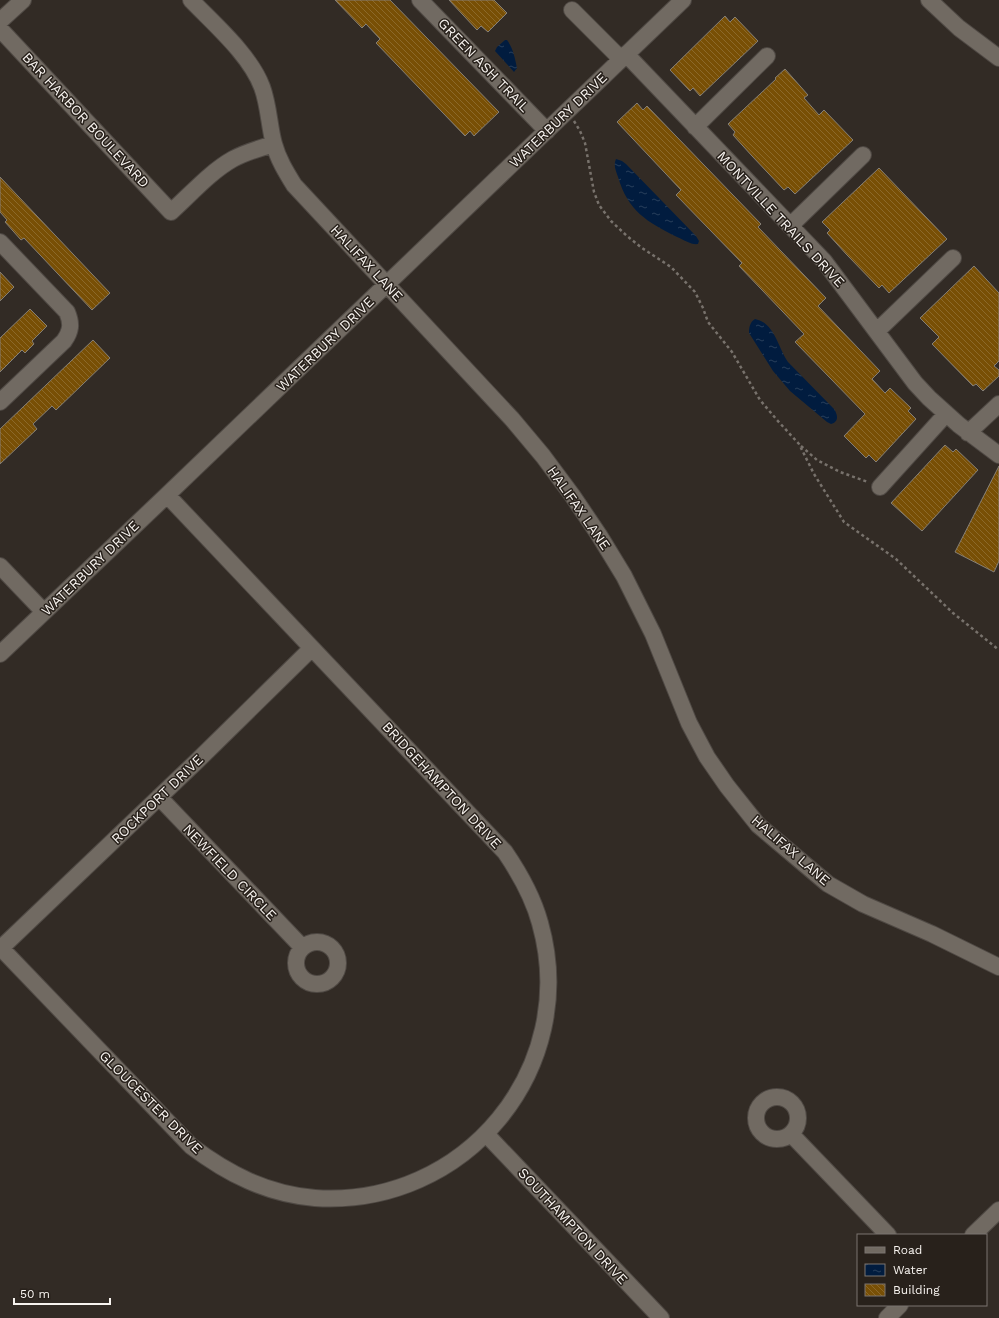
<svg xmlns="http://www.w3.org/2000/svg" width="999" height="1318" viewBox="0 0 999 1318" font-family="'Work Sans',sans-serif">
<defs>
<pattern id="water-ripples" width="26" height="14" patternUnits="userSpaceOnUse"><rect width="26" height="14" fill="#011c3f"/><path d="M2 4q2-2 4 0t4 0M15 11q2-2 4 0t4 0" fill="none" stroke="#273e5b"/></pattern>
<pattern id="building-back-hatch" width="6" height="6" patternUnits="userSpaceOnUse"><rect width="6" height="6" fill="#784f05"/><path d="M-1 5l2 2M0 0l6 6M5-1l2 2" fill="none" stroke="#8c692a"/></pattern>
</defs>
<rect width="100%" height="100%" fill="#322b25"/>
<path fill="url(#water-ripples)" d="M505 40H507C513 48 515 58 517 68L514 72 495 51 497 47Z
M616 159 622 161 626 164 696 236 699 241 698 244C691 245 684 240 677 237 647 222 628 211 618 177 616 171 613 165 616 159Z
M755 319C775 323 778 348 788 362L834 409C838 415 839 422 831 424L827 422 790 391 773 371 749 333C749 327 750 322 755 319Z"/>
<path fill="url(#building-back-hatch)" stroke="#857f76" d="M335 0H390L499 112 474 136 470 131 465 136 376 43 380 39 366 24 362 28Z
M449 0H494L507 13 488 32 481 26 477 30Z
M725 16 730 22 735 17 758 41 700 96 693 88 690 91 670 70Z
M785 69 808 95 804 98 819 115 824 110 853 140 795 194 788 187 784 190 752 156 733 135 735 132 728 124 776 79 775 78Z
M637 103 643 110 647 106 761 224 758 227 826 298 818 306 880 371 872 379 885 393 890 388 911 408 908 411 916 419 876 462 869 455 866 458 844 436 865 414 795 342 804 334 739 266 742 263 676 195 681 190 617 122Z
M879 168 947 239 889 293 882 285 879 288 847 255 827 233 830 230 822 222Z
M0 177 110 293 92 310 24 238 21 240 5 222 7 220 0 212Z
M974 266 999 293V361L994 366 999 370V376L983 391 976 384 973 386 932 344 939 337 920 318Z
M0 272 14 287 0 301Z
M30 309 47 326 32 341 34 344 25 353 22 350 0 372V338Z
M93 340 110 358 56 410 52 406 33 424 37 429 0 464V429Z
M945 445 953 452 956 449 978 470 922 531 891 503Z
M999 466V561L994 572 955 552Z"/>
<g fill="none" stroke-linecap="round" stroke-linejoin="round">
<g stroke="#4f4944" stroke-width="18">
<path id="minor" d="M191 0C215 25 250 55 262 87 269 106 269 126 274 144 278 159 286 172 294 185L512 419 543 456 572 495 599 535 624 576 653 634 689 723 707 757 727 786 758 825 828 884 863 904 932 934 999 967
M420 0 547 131
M929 0 959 28 999 58
M572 10 621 59
M0 21 23 0
M0 29 171 212C191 194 210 172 233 159 246 152 260 148 274 144
M626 54 824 261 915 383 929 398 959 425 999 455
M695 127 767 56
M790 226 863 155
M0 242 67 312C72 324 71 331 64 341L0 402
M877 331 953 258
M968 433 999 404
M880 487 946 414
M0 566 44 612
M0 654 167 495 683 0
M159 797 302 947
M296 963a21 21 0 1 1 42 0a21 21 0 1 1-42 0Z
M0 947 191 1146C228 1174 267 1194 315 1198 465 1208 581 1068 540 923 533 897 520 874 505 852L167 495
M1 948 197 761 312 648
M756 1118a21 21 0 1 1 42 0a21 21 0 1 1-42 0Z
M486 1134 661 1318
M791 1134 888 1235
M973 1235 999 1210
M887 1318 900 1305"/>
</g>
<path stroke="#78726c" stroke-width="2.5" stroke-dasharray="3 3" stroke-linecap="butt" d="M574 121 580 131 585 143 594 192 599 205 611 221 627 236 642 248 671 267 695 292 703 308 708 322 732 352 760 400 777 420 799 444 814 474 844 522 896 559 953 613 999 650
M801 446 817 460 840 472 868 482"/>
<use href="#minor" stroke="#716a62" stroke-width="16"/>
</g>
<g text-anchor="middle" stroke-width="3" stroke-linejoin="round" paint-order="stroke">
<g font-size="14" fill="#f8f4f0" stroke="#28211b">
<text transform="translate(484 65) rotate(46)" y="5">GREEN ASH TRAIL</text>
<text transform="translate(86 120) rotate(47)" y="5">BAR HARBOR BOULEVARD</text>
<text transform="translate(558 120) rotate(-44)" y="5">WATERBURY DRIVE</text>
<text transform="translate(781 219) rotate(47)" y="5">MONTVILLE TRAILS DRIVE</text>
<text transform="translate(367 263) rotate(47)" y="5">HALIFAX LANE</text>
<text transform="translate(325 344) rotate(-44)" y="5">WATERBURY DRIVE</text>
<text transform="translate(579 508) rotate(55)" y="5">HALIFAX LANE</text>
<text transform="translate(90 568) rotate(-44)" y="5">WATERBURY DRIVE</text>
<text transform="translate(442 785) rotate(47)" y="5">BRIDGEHAMPTON DRIVE</text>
<text transform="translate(157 799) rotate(-44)" y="5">ROCKPORT DRIVE</text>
<text transform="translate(791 850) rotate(41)" y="5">HALIFAX LANE</text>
<text transform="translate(230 872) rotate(46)" y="5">NEWFIELD CIRCLE</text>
<text transform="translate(151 1102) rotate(45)" y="5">GLOUCESTER DRIVE</text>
<text transform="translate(573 1226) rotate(47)" y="5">SOUTHAMPTON DRIVE</text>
</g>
</g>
<rect x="857" y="1234" width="130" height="72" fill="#28211b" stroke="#7b7570"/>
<rect x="865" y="1247" width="20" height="6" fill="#716a62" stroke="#7b7570"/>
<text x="893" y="1254" font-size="12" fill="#f8f4f0">Road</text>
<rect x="865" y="1264" width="20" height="12" fill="url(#water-ripples)" stroke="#7b7570"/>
<text x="893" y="1274" font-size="12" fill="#f8f4f0">Water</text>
<rect x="865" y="1284" width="20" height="12" fill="url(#building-back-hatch)" stroke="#7b7570"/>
<text x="893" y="1294" font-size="12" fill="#f8f4f0">Building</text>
<path d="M14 1298v6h96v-6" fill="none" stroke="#f8f4f0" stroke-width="2"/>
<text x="20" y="1298" font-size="12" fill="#f8f4f0" stroke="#28211b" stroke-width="3" paint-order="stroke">50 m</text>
</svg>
